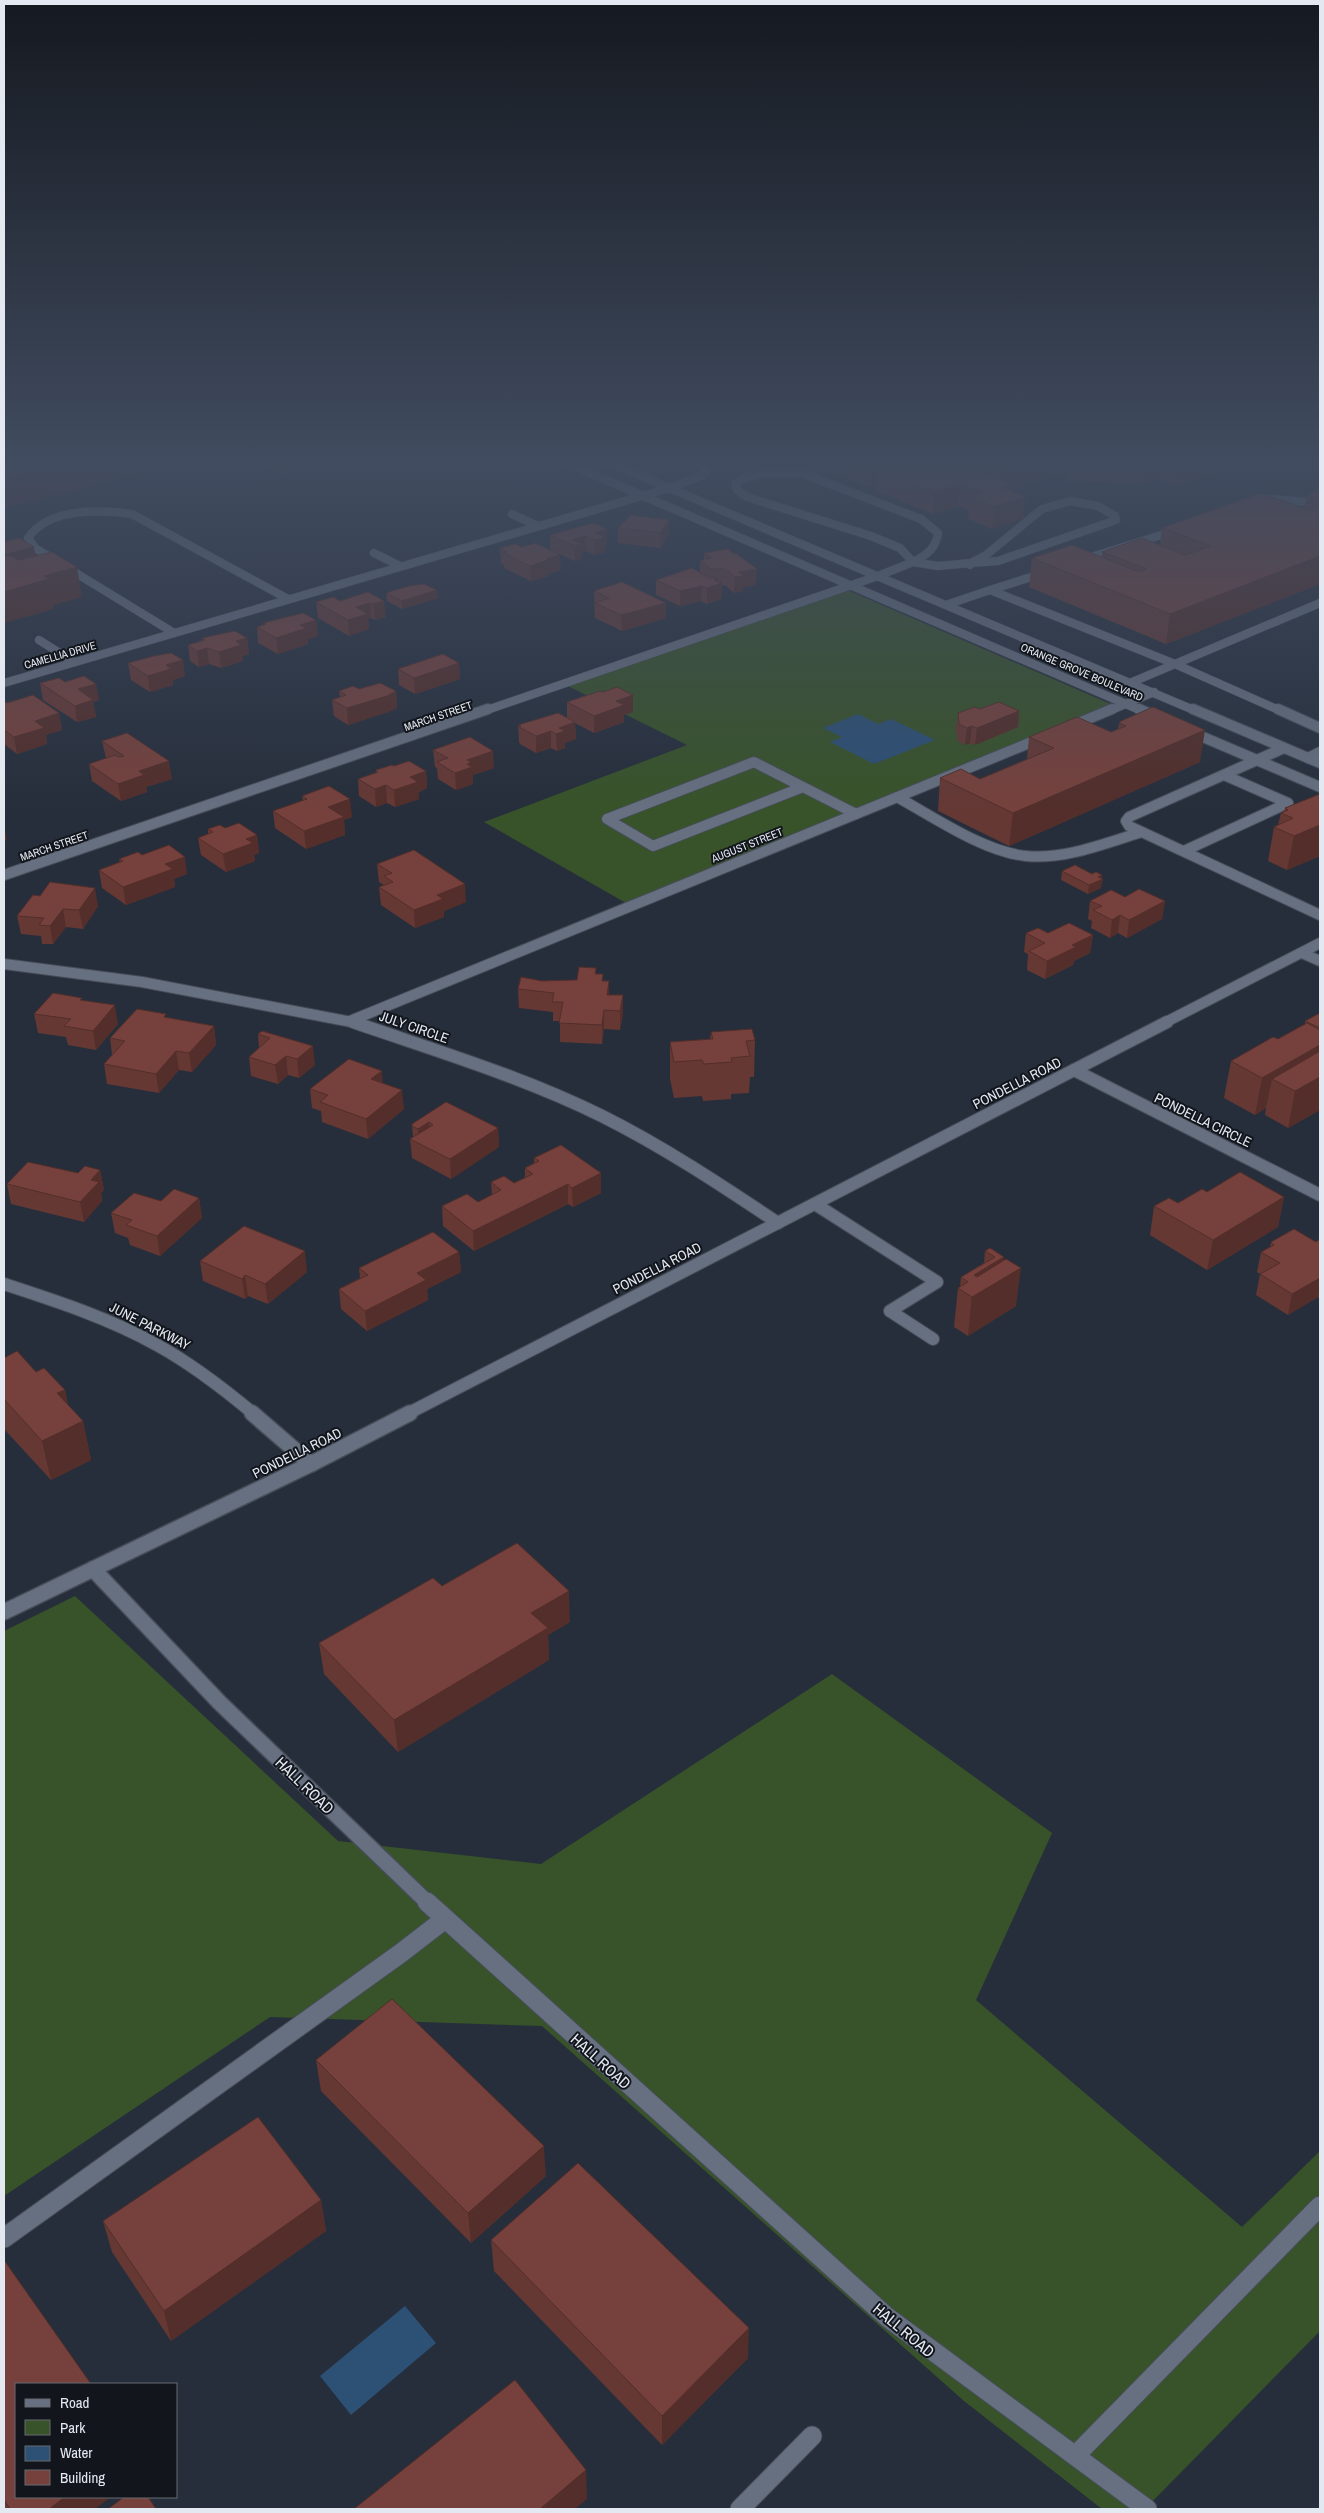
<svg xmlns="http://www.w3.org/2000/svg" width="1324" height="2513" viewBox="0 0 1324 2513" font-family="'Archivo Narrow',sans-serif">
<rect width="100%" height="100%" fill="#262e3b"/>
<path fill="#385329" d="M838 586 1113 705 633 907 484 822 687 745 560 682Z
M75 1596 338 1841 541 1864 832 1674 1052 1833 976 2000 1242 2227 1320 2151V2331L1145 2509H1102L964 2401 542 2026 270 2017 4 2196V1631Z"/>
<path fill="#2d5075" d="M858 714 878 724 891 719 935 740 874 764 830 742 842 737 823 728Z
M405 2306 436 2343 351 2415 320 2376Z"/>
<g fill="none" stroke-linecap="round" stroke-linejoin="round">
<g stroke="#464d58" stroke-width="9">
<path id="lane-far3" d="M763 473H801L921 519 938 533C936 548 927 555 913 562L900 548 871 536 747 497 736 489V484L742 479Z
M669 488 703 475 706 471 695 460
M1070 501 1098 506 1115 516 1116 520 998 561 971 563 986 555 1042 509Z
M1263 502 1272 499 1320 503
M512 514 538 526
M374 553 400 566
M1082 560 1177 530
M913 562 938 566 971 563
M970 565 971 563
M1044 573 990 590 1175 664 1281 711
M878 576 913 562
M946 605 990 590
M174 633 35 548 28 538C49 507 99 510 132 514L288 599
M39 640 74 662
M1130 683 1320 603"/>
</g>
<g stroke="#464d58" stroke-width="12">
<path id="lane-far2" d="M1278 709 1320 728
M1308 758 1320 752
M1257 760 1129 817 1126 821 1129 826 1320 915
M803 787 653 846 607 819 754 762 856 814
M897 797C934 817 984 852 1026 856 1065 860 1105 843 1142 832
M1184 851 1288 803 1224 775"/>
</g>
<g stroke="#464d58" stroke-width="14">
<path id="lane-far1" d="M815 1204 937 1282 890 1311 933 1339"/>
</g>
<g stroke="#464d58" stroke-width="21">
<path id="lane" d="M4 2238 401 1953 445 1919
M1076 2455 1320 2206
M740 2509 812 2436"/>
</g>
<g stroke="#464d58" stroke-width="9">
<path id="street-far4" d="M4 683 669 488
M484 711 878 576
M1109 711 1154 692"/>
</g>
<g stroke="#464d58" stroke-width="12">
<path id="street-far3" d="M1069 727 1112 709
M1257 760 1284 748
M4 875 488 709
M1302 953 1320 961
M4 964 142 982 357 1023
M350 1021 1044 737"/>
</g>
<g stroke="#464d58" stroke-width="14">
<path id="street-far2" d="M353 1022C437 1051 523 1077 602 1116 664 1147 721 1185 778 1223
M1074 1070 1320 1195
M4 1284C56 1301 109 1318 157 1345 192 1364 224 1389 254 1414"/>
</g>
<g stroke="#464d58" stroke-width="18">
<path id="street-far1" d="M252 1413 311 1464
M93 1569 219 1702 428 1903"/>
</g>
<g stroke="#464d58" stroke-width="21">
<path id="street" d="M427 1902 887 2317 1147 2509"/>
</g>
<g stroke="#464d58" stroke-width="9">
<path id="secondary-far3" d="M560 460 1142 711
M603 460 1196 711"/>
</g>
<g stroke="#464d58" stroke-width="12">
<path id="secondary-far2" d="M1139 709 1159 718
M1193 709 1320 763
M1189 731 1320 787
M1164 1023 1320 943"/>
</g>
<g stroke="#464d58" stroke-width="14">
<path id="secondary-far1" d="M407 1414 1167 1022"/>
</g>
<g stroke="#464d58" stroke-width="18">
<path id="secondary" d="M4 1612 311 1464 410 1413"/>
</g>
<use href="#lane-far3" stroke="#677080" stroke-width="8"/>
<use href="#lane-far2" stroke="#677080" stroke-width="10"/>
<use href="#lane-far1" stroke="#677080" stroke-width="12"/>
<use href="#lane" stroke="#677080" stroke-width="19"/>
<use href="#street-far4" stroke="#677080" stroke-width="8"/>
<use href="#street-far3" stroke="#677080" stroke-width="10"/>
<use href="#street-far2" stroke="#677080" stroke-width="12"/>
<use href="#street-far1" stroke="#677080" stroke-width="15"/>
<use href="#street" stroke="#677080" stroke-width="19"/>
<use href="#secondary-far3" stroke="#677080" stroke-width="8"/>
<use href="#secondary-far2" stroke="#677080" stroke-width="10"/>
<use href="#secondary-far1" stroke="#677080" stroke-width="12"/>
<use href="#secondary" stroke="#677080" stroke-width="15"/>
</g>
<path fill="#653834" d="M253 460H340L283 475Z
M830 460H1254L1180 486 1158 478 1142 484 1066 481V472L1013 489V492L1024 518 992 529 968 519 969 510 958 506 933 514 874 490 875 486 869 487 837 475 838 463Z
M1320 489V584L1166 644 1029 587 1032 558 1102 557V552L1160 545 1162 528 1304 508 1307 495Z
M669 520V535L660 548 618 543V528Z
M593 523 607 544 605 545V552L595 555 586 551 582 552V559L575 561 550 550V535Z
M500 548 561 570 548 574 549 576 531 581 504 568V565L501 564Z
M704 553 756 585 743 587V591L734 593 725 585H722L721 599 707 604 701 601 680 606 656 595V580L700 572V560H704Z
M594 591 666 618 622 631 595 618Z
M368 592 386 617 375 620 371 618 368 619 369 629 349 636 318 618 316 602 340 601Z
M386 593 438 598 402 609 387 601Z
M316 620 318 636 308 639V644L278 654 258 643 257 627 264 625 263 623Z
M202 638H247L249 654 243 656V661L221 668 209 664 199 667 190 661 188 645 203 640Z
M128 663 185 676 173 680V685L150 692 131 680Z
M459 663 460 679 415 694 399 685 398 669Z
M65 682 96 684 99 700 93 702 96 717 77 722 43 700 40 683Z
M359 689 396 691 397 708 388 712 348 725 334 716 332 700 340 697 339 691Z
M4 702 59 713 62 730 46 735 47 744 17 754 4 744Z
M567 702 633 712 624 715V722L594 733 575 723 576 739 565 743V748L557 751 551 748 536 753 520 744 519 742 518 725 567 718Z
M980 709 1019 711 1018 727 975 745 970 743 965 745 958 741 956 730 958 713Z
M1119 723 1200 762 1009 846 938 811 940 778 980 779 1027 759 1029 737 1111 732 1118 729Z
M102 741 172 779 146 787 147 792 121 801 92 781 89 764 106 758Z
M433 750 494 768 473 775V784L456 790 438 779 437 768 435 767Z
M394 766 426 771 427 788 419 792V799L395 807 387 803 376 807 359 796 358 779 376 773V770Z
M1320 794V856L1287 870 1268 861 1274 827 1278 825 1281 813 1284 811 1285 808Z
M302 796 352 817 344 820 345 835 306 849 275 828 273 811 303 801Z
M225 828 257 835 259 853 254 855 255 861 226 872 201 855 198 838 208 834V829Z
M119 859 187 874 174 879 175 887 126 905 102 888 99 870 120 863Z
M377 864 466 902 444 911V917L415 928 381 905 379 887 384 885 379 882Z
M1062 871 1101 888 1088 894 1061 880Z
M33 895 98 906 83 929 66 927 53 944H42L41 936 21 934 17 916Z
M1125 897 1165 901 1162 919 1127 938 1118 933 1110 938 1091 928 1092 921 1088 919 1090 901Z
M1026 933H1048L1093 935 1090 953 1074 961 1073 965 1045 979 1027 970 1028 954 1024 952Z
M596 968V974L603 981H609V995H623V1014L620 1030 604 1029 602 1044 560 1042V1021H553V1012L519 1008 518 989 542 981 577 980Z
M83 1001 118 1024 96 1050 68 1045 66 1037 38 1033 34 1014Z
M1320 1013V1110L1288 1128 1265 1115 1266 1108 1255 1115 1224 1098 1231 1061 1278 1039 1305 1024V1021Z
M167 1018 214 1026 216 1045 192 1072 179 1070 159 1093 107 1084 104 1064 112 1055 110 1038Z
M262 1031 315 1065 299 1078 288 1075 278 1084 251 1076 249 1057 259 1048 258 1034Z
M711 1032 755 1040 754 1077H750L749 1093 731 1094V1099L703 1101 702 1096 674 1098 670 1079V1042L710 1039Z
M383 1083 404 1109 368 1139 322 1122 321 1111 312 1108 310 1089Z
M446 1102 498 1128 499 1147 451 1179 412 1158 410 1139 413 1137 412 1126Z
M534 1158 601 1193 573 1207 568 1204 474 1251 443 1226 442 1206 478 1202 492 1195 491 1182 514 1183 525 1178V1168L534 1163Z
M100 1170 104 1190 101 1193 102 1201 84 1222 11 1204 7 1184Z
M1207 1192 1284 1197 1278 1227 1207 1270 1150 1235 1154 1206 1178 1203Z
M199 1198 202 1218 160 1256 130 1245 128 1238 115 1233 111 1213 161 1201Z
M1320 1239V1299L1318 1297 1288 1315 1256 1295 1260 1274 1257 1272 1261 1252 1270 1247 1271 1242H1316Z
M985 1251 1004 1260 1016 1306 968 1336 954 1327 958 1288 960 1287 961 1277 984 1263Z
M459 1252 461 1272 427 1289 428 1300 367 1331 341 1309 339 1289 360 1278 359 1268Z
M200 1261 307 1272 268 1304 248 1296 245 1299 203 1281Z
M4 1358 36 1372 65 1390 68 1405 83 1421 91 1460 51 1480 5 1430 4 1431Z
M442 1586 570 1622 548 1635 549 1660 398 1752 324 1674 319 1643Z
M316 2060 546 2176 471 2243 321 2091Z
M321 2200 326 2231 171 2341 112 2252 103 2221Z
M491 2240 748 2358 662 2445 494 2271Z
M4 2260 95 2509H4Z"/>
<path fill="#532e2a" d="M81 460H193L4 508V479Z
M281 460H340L283 475Z
M1040 460H1067L1066 472 1013 489 1012 501 1026 497 1024 518 992 529 994 507 1000 493 1002 472Z
M1152 460H1160L1158 478 1142 484 1145 462Z
M1196 460H1254L1180 486 1183 464Z
M876 471 875 486 869 487 870 473Z
M959 484 958 506 933 514 934 492Z
M669 520V535L660 548V533Z
M607 529V544L605 545V552L595 555V540L596 533Z
M585 536 586 551 582 552V559L575 561V546L572 540Z
M34 547 38 569 4 579V555Z
M560 555 561 570 548 574 549 576 531 581 530 566 546 559Z
M1320 556V584L1166 644 1170 614Z
M77 567 82 597 53 605 54 609 4 623V592L44 576Z
M757 569 756 585 743 587V591L734 593 735 577 739 572Z
M718 578V584L722 583 721 599 707 604V588L714 580Z
M702 586 701 601 680 606V591Z
M437 590 438 598 402 609V601Z
M384 601 386 617 375 620 373 604Z
M370 603 371 618 368 619 369 629 349 636 348 620 356 607Z
M666 603V618L622 631 621 615Z
M316 620 318 636 308 639V644L278 654 276 638 300 625Z
M247 638 249 654 243 656V661L221 668 219 652 236 641Z
M207 648 209 664 199 667 197 651Z
M183 660 185 676 173 680V685L150 692 148 676 166 665Z
M459 663 460 679 415 694 414 678Z
M96 684 99 700 93 702 96 717 77 722 75 706 78 689Z
M396 691 397 708 388 712 348 725 347 708Z
M633 695V712L624 715V722L594 733V716L616 701Z
M1019 711 1018 727 975 745 977 728Z
M59 713 62 730 46 735 47 744 17 754 14 737 35 721Z
M575 722 576 739 565 743V748L557 751 556 734 559 728Z
M972 726 970 743 965 745 967 728Z
M1205 730 1200 762 1009 846 1013 813Z
M551 731V748L536 753V736Z
M493 751 494 768 473 775V784L456 790 455 773 467 760Z
M169 761 172 779 146 787 147 792 121 801 118 784 139 771Z
M426 771 427 788 419 792V799L395 807 394 790 410 777Z
M386 785 387 803 376 807 375 789Z
M350 799 352 817 344 820 345 835 306 849 304 831 328 807Z
M4 825 7 840 4 841Z
M1320 825V856L1287 870 1294 836Z
M257 835 259 853 254 855 255 861 226 872 223 854 246 839Z
M185 857 187 874 174 879 175 887 126 905 123 887 165 864Z
M1102 875V879H1103L1101 888 1088 894 1089 885 1098 877Z
M465 884 466 902 444 911V917L415 928 414 910 437 895Z
M95 888 98 906 83 929 79 910Z
M1165 901 1162 919 1127 938 1129 920Z
M63 909 66 927 53 944 50 926Z
M1120 915 1118 933 1110 938 1112 920Z
M1093 935 1090 953 1074 961 1073 965 1045 979 1047 961 1072 945Z
M609 981V1000L607 995Z
M623 995V1014L620 1030V1011Z
M115 1005 118 1024 96 1050 93 1031Z
M604 1010V1029L602 1044V1025Z
M214 1026 216 1045 192 1072 189 1053Z
M1320 1045V1110L1288 1128 1295 1091 1272 1079 1266 1108 1255 1115 1262 1078Z
M313 1046 315 1065 299 1078 297 1059Z
M176 1051 179 1070 159 1093 156 1074Z
M286 1056 288 1075 278 1084 275 1065Z
M382 1071 383 1090 371 1079Z
M402 1090 404 1109 368 1139 366 1119Z
M429 1122 430 1142 419 1143 418 1129Z
M498 1128 499 1147 451 1179 450 1159Z
M100 1170 104 1190 101 1193 102 1201 84 1222 80 1202 91 1180Z
M601 1173V1193L573 1207 572 1188Z
M568 1184V1204L474 1251 473 1231Z
M1284 1197 1278 1227 1207 1270 1213 1240Z
M199 1198 202 1218 160 1256 157 1236Z
M305 1251 307 1272 268 1304 265 1284Z
M459 1252 461 1272 427 1289 428 1300 367 1331 365 1311 417 1273Z
M1004 1257 1001 1279 1021 1268 1016 1306 968 1336 974 1275Z
M245 1275 248 1296 245 1299 242 1279Z
M1320 1278V1287L1318 1297 1288 1315 1292 1294Z
M65 1390 72 1426 83 1421 91 1460 51 1480 42 1441 57 1393Z
M569 1591 570 1622 548 1635 549 1660 398 1752 394 1720 531 1613Z
M544 2146 546 2176 471 2243 468 2213Z
M321 2200 326 2231 171 2341 164 2311Z
M749 2328 748 2358 662 2445V2416Z
M586 2470 587 2499 575 2509H540Z
M65 2497H111L95 2509H49Z"/>
<path fill="#76413c" stroke="#532e2a" d="M4 460H81L4 479Z
M840 460H906L876 469V471L870 473 838 461Z
M906 460H951L1013 484 1001 487 1026 497 994 507 970 497 983 493 959 484 934 492 876 469Z
M970 460H1040L1002 472Z
M1068 460H1152L1145 462Z
M1169 460H1196L1183 464Z
M1320 489V499L1307 495Z
M1260 493 1309 510 1320 506V556L1170 614 1032 558 1072 545 1139 572 1147 569 1102 552 1142 538 1185 555 1211 546 1162 528Z
M631 515 669 520 660 533 618 528Z
M593 523 607 529 596 533 605 537 595 540 585 536 572 540 581 544 575 546 550 535Z
M19 538 34 547 4 555V542Z
M535 543 560 555 546 559 548 560 530 566 503 553 507 552 500 548 515 544 522 547Z
M728 549 734 554H737L757 569 739 572 743 576 735 577 725 569H711L700 560 711 558 704 553Z
M52 552 77 567 44 576 49 579 4 592V557L10 555 18 560Z
M692 568 709 578H718L714 580 722 583 707 588 702 586 680 591 656 580Z
M622 582 666 603 621 615 595 603 609 598 594 591Z
M424 584 437 590 402 601 386 593 409 586Z
M368 592 384 601 373 604 370 603 356 607 368 614 348 620 316 602 333 597 340 601Z
M303 613 316 620 300 625 307 628 276 638 257 627 266 624 263 623Z
M235 631 247 638 236 641 241 645 219 652 207 648 197 651 188 645 205 640 202 638Z
M171 653 183 660 166 665 171 669 148 676 128 663 154 656Z
M443 654 459 663 414 678 398 669Z
M84 676 96 684 78 689 93 700 75 706 40 683 59 678 65 682Z
M380 683 396 691 387 696 347 708 332 700 346 695 339 691 353 686 359 689Z
M617 687 633 695 616 701 624 705 594 716 567 702 600 691 603 692Z
M33 695 59 713 35 721 44 728 14 737 4 730V702H5L7 703Z
M999 702 1019 711 977 728 972 726 967 728 959 724 958 713 975 707 980 709Z
M1153 707 1205 730 1013 813 940 778 961 769 980 779 1054 748 1029 737 1077 717 1111 732 1126 726 1119 723 1121 721Z
M558 713 575 722 559 728 565 731 556 734 551 731 536 736 519 727 521 726 518 725Z
M127 733 169 761 139 771 144 775 118 784 89 764 115 755 118 757 124 756 102 741Z
M470 737 493 751 467 760 472 762 467 764 472 767 455 773 437 762 448 758 433 750Z
M409 761 426 771 410 777 418 782 394 790 386 785 375 789 358 779 378 772 376 770 392 765 394 766Z
M329 786 350 799 328 807 344 817 304 831 273 811 307 799 302 796Z
M1320 794V825L1294 836 1274 827 1293 818 1281 813 1288 810 1285 808Z
M239 823 257 835 246 839 253 843 223 854 198 838 213 832 208 829 220 825 225 828Z
M169 845 185 857 165 864 173 869 123 887 99 870 123 861 119 859 138 852 142 855Z
M414 850 465 884 437 895 443 899 414 910 379 887 393 882 384 876 392 873 377 864Z
M1075 865 1092 874 1096 872 1102 875 1098 877 1103 879 1089 885 1062 871Z
M50 882 95 888 79 910 63 909 50 926 39 925 44 918 17 916 33 895 40 896Z
M1139 889 1165 901 1129 920 1120 915 1112 920 1093 910 1102 906 1090 901 1111 890 1125 897Z
M1069 923 1093 935 1072 945 1076 947 1047 961 1029 951 1045 943 1026 933 1038 928 1048 933Z
M579 967 596 968 595 974H603L602 981H609L607 995H623L620 1011 604 1010 602 1025 559 1023 563 1002H552L554 993 518 989 521 977 542 981 577 980Z
M53 993 82 998 80 1000 115 1005 93 1031 64 1026 71 1019 34 1014Z
M137 1009 166 1014 164 1017 214 1026 189 1053 176 1051 156 1074 104 1064 125 1041 110 1038Z
M1320 1013V1028L1305 1021Z
M1307 1023 1320 1030V1045L1262 1078 1231 1061 1273 1037 1278 1039Z
M752 1029 755 1040 746 1041 750 1056 731 1058 732 1062 704 1064 702 1060 674 1062 670 1042 713 1039 711 1032Z
M262 1031 313 1046 297 1059 286 1056 275 1065 249 1057 270 1038 258 1034Z
M1320 1051V1077L1295 1091 1272 1079Z
M349 1059 382 1071 371 1079 402 1090 366 1119 320 1102 328 1095 310 1089Z
M446 1102 498 1128 450 1159 410 1139 433 1125 429 1122 418 1129 412 1126V1124Z
M561 1145 601 1173 572 1188 568 1184 473 1231 442 1206 467 1194 478 1202 501 1190 491 1182 504 1176 514 1183 533 1174 525 1168 539 1161 534 1158Z
M28 1162 78 1173 85 1166 100 1170 91 1180 99 1182 80 1202 7 1184Z
M1240 1172 1284 1197 1213 1240 1154 1206 1169 1198 1178 1203 1202 1189 1207 1192Z
M174 1189 199 1198 157 1236 126 1225 132 1220 111 1213 134 1193 161 1201Z
M244 1226 305 1251 265 1284 245 1275 242 1279 200 1261Z
M1294 1229 1316 1242 1320 1239V1278L1292 1294 1260 1274 1280 1263 1261 1252 1274 1245 1271 1242Z
M433 1232 459 1252 417 1273 426 1280 365 1311 339 1289 368 1275 359 1268Z
M990 1248 1004 1257 974 1275 977 1277 1006 1259 1021 1268 972 1297 958 1288 968 1282 961 1277 995 1257 985 1251Z
M17 1351 36 1372 44 1368 65 1390 57 1393 83 1421 42 1441 4 1399V1358Z
M517 1543 569 1591 531 1613 548 1628 394 1720 319 1643 433 1578 442 1586Z
M392 1999 544 2146 468 2213 316 2060Z
M258 2117 321 2200 164 2311 103 2221Z
M578 2163 749 2328 662 2416 491 2240Z
M4 2260 91 2384H16V2497H65L49 2509H10L4 2500Z
M515 2380 586 2470 540 2509H354Z
M124 2497H148L156 2509H108Z"/>
<linearGradient id="sky" x2="0" y2="1"><stop stop-color="#151920"/><stop offset="0.57" stop-color="#414c60"/><stop offset="1" stop-color="#414c60" stop-opacity="0"/></linearGradient>
<rect width="1324" height="812" fill="url(#sky)"/>
<g text-anchor="middle" stroke-width="4" stroke-linejoin="round" paint-order="stroke">
<g font-size="11" fill="#e3e8f1" stroke="#12161c">
<text transform="translate(60 655) rotate(-16)" y="4">CAMELLIA DRIVE</text>
<text transform="translate(1082 672) rotate(23)" y="4">ORANGE GROVE BOULEVARD</text>
<text transform="translate(438 716) rotate(-19)" y="4">MARCH STREET</text>
<text transform="translate(747 845) rotate(-22)" y="4">AUGUST STREET</text>
<text transform="translate(54 846) rotate(-19)" y="4">MARCH STREET</text>
</g>
<g font-size="14" fill="#e3e8f1" stroke="#12161c">
<text transform="translate(414 1027) rotate(19)" y="5">JULY CIRCLE</text>
<text transform="translate(1017 1083) rotate(-27)" y="5">PONDELLA ROAD</text>
<text transform="translate(1203 1120) rotate(26)" y="5">PONDELLA CIRCLE</text>
<text transform="translate(657 1268) rotate(-27)" y="5">PONDELLA ROAD</text>
<text transform="translate(150 1326) rotate(27)" y="5">JUNE PARKWAY</text>
<text transform="translate(297 1453) rotate(-26)" y="5">PONDELLA ROAD</text>
</g>
<g font-size="16" fill="#e3e8f1" stroke="#12161c">
<text transform="translate(305 1785) rotate(44)" y="6">HALL ROAD</text>
<text transform="translate(601 2061) rotate(42)" y="6">HALL ROAD</text>
<text transform="translate(904 2330) rotate(40)" y="6">HALL ROAD</text>
</g>
</g>
<rect width="1324" height="2513" fill="none" stroke="#e3e8f1" stroke-width="10"/>
<rect x="15" y="2383" width="162" height="115" fill="#12161c" stroke="#666a71"/>
<rect x="25" y="2399" width="25" height="8" fill="#677080" stroke="#666a71"/>
<text x="60" y="2408" font-size="15" fill="#e3e8f1">Road</text>
<rect x="25" y="2420" width="25" height="15" fill="#385329" stroke="#666a71"/>
<text x="60" y="2433" font-size="15" fill="#e3e8f1">Park</text>
<rect x="25" y="2446" width="25" height="15" fill="#2d5075" stroke="#666a71"/>
<text x="60" y="2458" font-size="15" fill="#e3e8f1">Water</text>
<rect x="25" y="2470" width="25" height="15" fill="#76413c" stroke="#666a71"/>
<text x="60" y="2483" font-size="15" fill="#e3e8f1">Building</text>
</svg>
